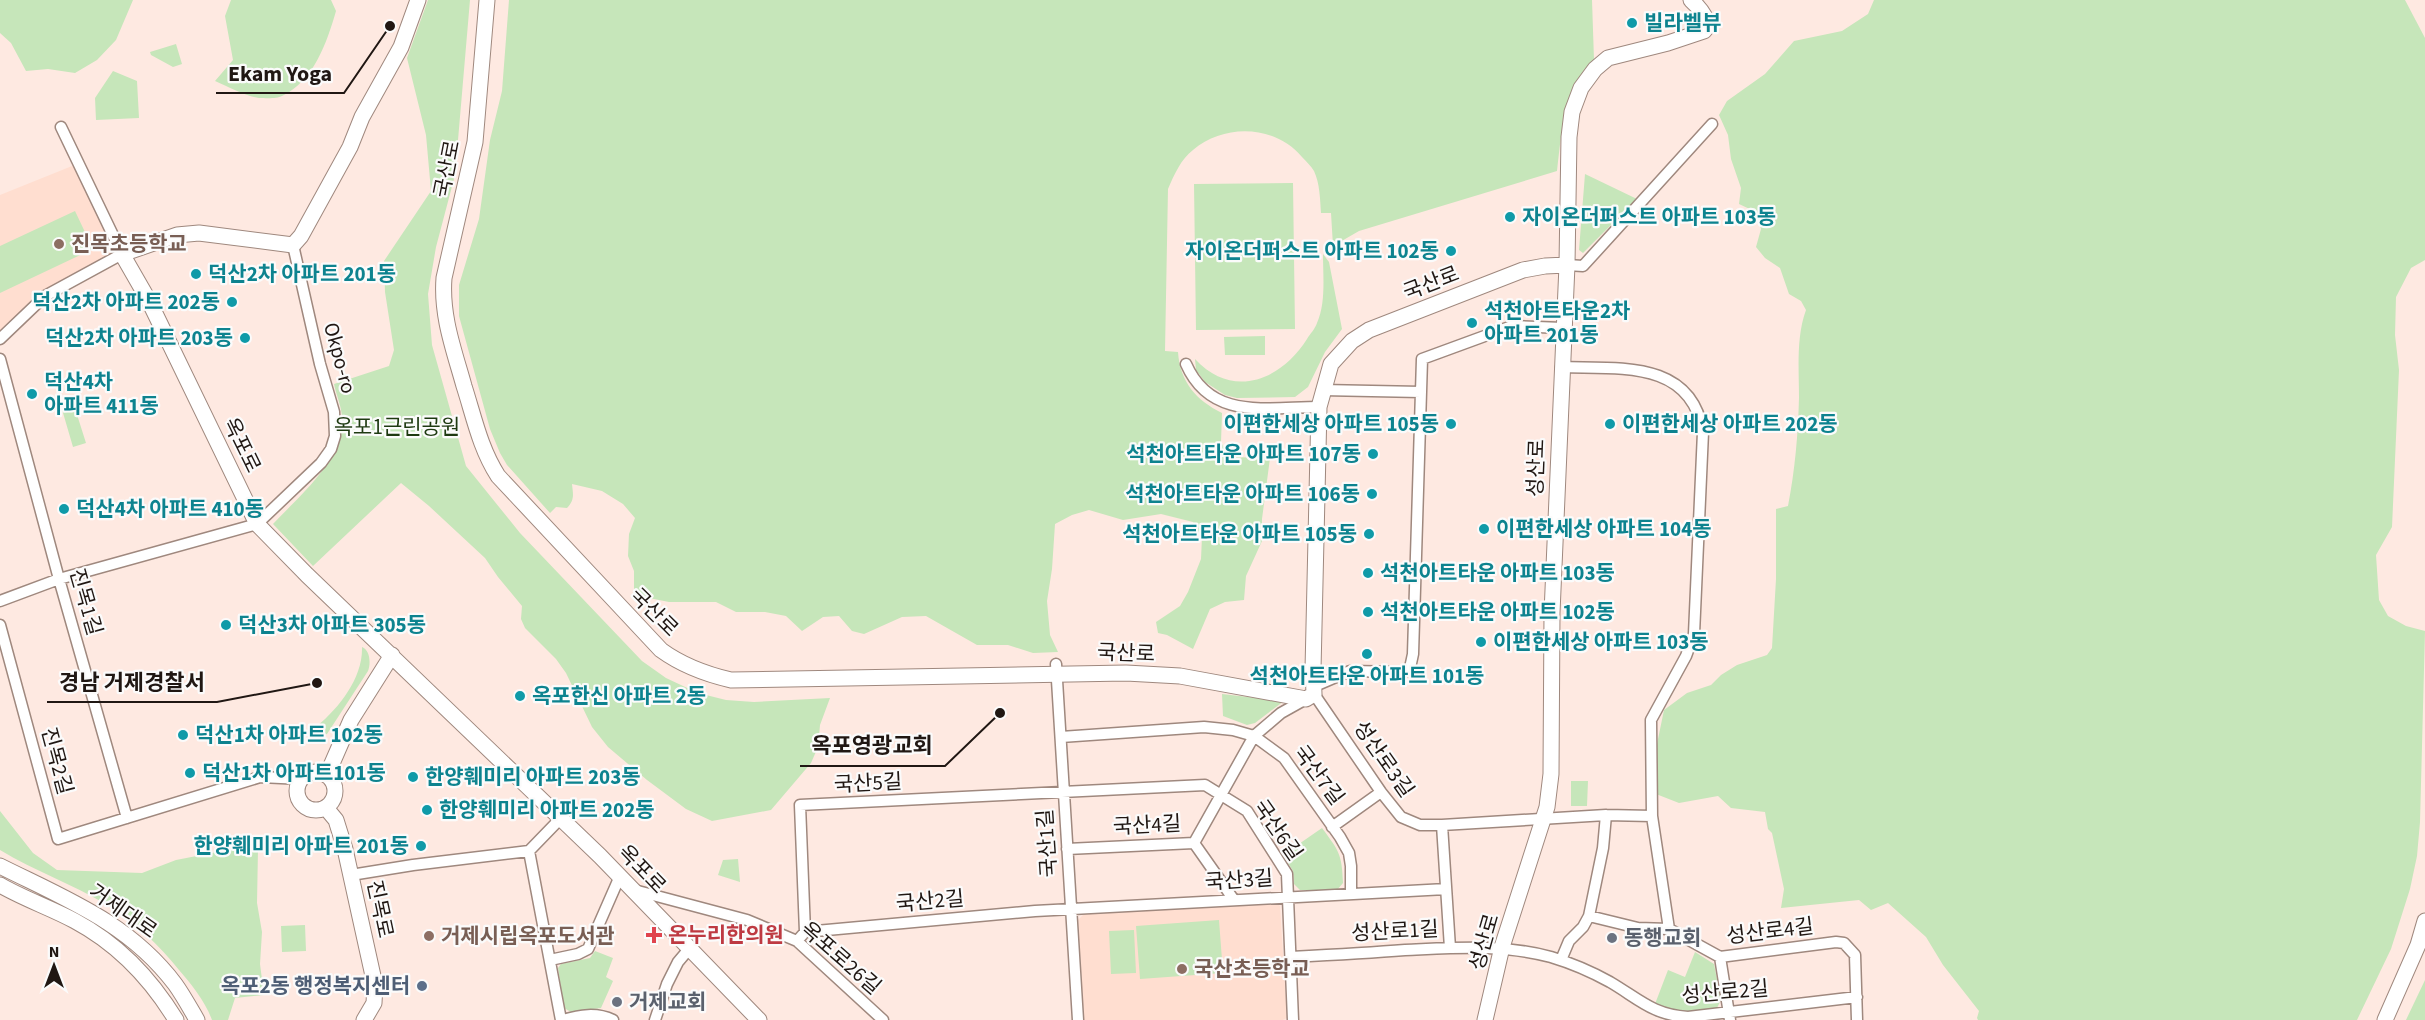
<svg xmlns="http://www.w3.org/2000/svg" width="2425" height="1020" viewBox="0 0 2425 1020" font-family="'Source Sans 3','Noto Sans KR',sans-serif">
<rect width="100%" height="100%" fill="#fee9e1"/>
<path fill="#ffded0" d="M77 164 122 254 74 279 0 339V195Z
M1275 901 1280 906 1287 1018 1283 1020H1084L1078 920 1086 912Z"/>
<path fill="#c6e6ba" d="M0 0H133L116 40 97 60 75 73 48 69 26 71 11 43 0 33Z
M231 0H331L336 11C327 42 314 81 282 96 277 99 265 98 259 98 245 96 229 87 215 81L233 60 225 16Z
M428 0H470L455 175 436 247 428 294 432 345 466 466 520 533 642 661 666 678 698 693 726 700 754 702 830 698 820 725 818 747 811 763 771 810 712 821 686 809 647 780 608 747 592 727 566 673 556 659 525 628 521 619 522 606 498 577 485 558 429 506 401 483 313 566 273 524C299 496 347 457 342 416 341 405 336 394 334 384L389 366 394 350 385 292 384 261 431 191 426 135 407 58Z
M509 0H1592L1594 60C1562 100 1563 122 1557 171L1359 231 1333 246 1331 213H1321C1320 199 1320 184 1314 171 1311 166 1306 161 1302 157 1275 125 1225 123 1193 150 1181 159 1174 175 1168 189L1165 351 1178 352C1180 382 1196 400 1222 413L1221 442 1229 457 1270 458 1262 519V541L1246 576 1244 600 1225 602 1210 609 1193 649 1167 635 1158 633 1156 622 1180 606 1188 592 1201 559 1202 537 1193 522 1161 514 1123 520 1089 510 1072 515 1055 524 1052 569 1047 601 1050 635 1058 652 1033 653 1008 645H977L926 616 902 617 864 634 852 631 839 616 823 617 802 631 786 616 765 612H736L716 602H669L649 598 634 590V571L628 556 629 534 635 518 623 504 602 491 572 484C573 494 575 500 567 508L556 507 550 513 507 465 500 453 490 429 459 316V285L479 219 490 140 502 91Z
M1874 0H2405L2425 38V260L2411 268 2396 297 2395 335 2399 370 2392 527 2376 555 2379 600 2388 616 2406 626 2425 631 2420 822 2417 856 2410 889 2391 949 2357 1020H1978L1977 1018 1979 1011 1943 965 1926 937 1888 903 1871 910 1859 900 1781 908 1784 889 1772 833 1768 829 1765 812 1731 808 1718 796 1679 803 1656 794 1657 744 1664 710 1687 693 1711 685 1721 675 1737 665 1767 655 1772 648 1776 579V509L1788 506C1795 470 1798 435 1799 398 1799 370 1796 337 1806 310L1801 301 1789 294 1780 268 1765 258 1756 247 1761 229 1756 212 1739 204 1741 188 1731 159 1728 135 1719 115 1727 101 1765 74 1794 41 1842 31 1868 14Z
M176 44 182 64 173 67 151 55 150 52Z
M113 71 137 81 139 118 96 120 95 98Z
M1585 174 1637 199 1583 253 1579 250Z
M1293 183 1295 329 1196 330 1194 184Z
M75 211 93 249 0 293V246Z
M1323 254 1329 262 1342 329 1325 352 1308 387 1295 397 1237 398 1225 395 1205 382 1196 370 1195 359C1233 400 1281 380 1307 339 1310 334 1315 329 1317 323 1326 303 1323 276 1323 254Z
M1265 336V355H1225L1224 337Z
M73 402 86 443 73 447 61 406Z
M362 647C370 650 371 663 368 671L327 734 320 736 316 730 317 726C340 707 363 677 362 647Z
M1222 694 1284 701 1255 723 1247 725 1223 716Z
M1571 781H1588L1587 806H1571Z
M0 811 33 853 57 870 142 873 176 860 243 847 258 849 257 903 262 932 260 964 264 995 235 998 228 1020H212C205 1001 192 985 179 970 159 945 135 922 107 905 73 884 34 871 0 850Z
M1322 828C1339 851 1342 854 1343 883L1337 890H1300L1294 884 1293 871 1283 855Z
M738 859 740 882 718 875 723 860Z
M1219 920 1223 973 1140 979 1136 926Z
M305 925 306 951 282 952 281 926Z
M1134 930 1136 973 1111 974 1109 931Z
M595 951 613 958 606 977 613 981 601 1008 571 1012 564 1008 558 968 561 964 590 958Z
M1695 952 1714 964 1721 1000 1717 1008C1694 1012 1677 1013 1655 1004L1668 970 1685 977Z
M2425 980V1020H2406Z"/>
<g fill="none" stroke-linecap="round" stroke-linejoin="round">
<g stroke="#9f887e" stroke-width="13">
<path id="street" d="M1567 265 1583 266 1712 124
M0 339 45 296 122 254 61 127
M0 359 59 579 127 818
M1186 364C1211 421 1267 407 1319 407
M1561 367C1618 369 1691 359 1703 432L1694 634 1686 656 1651 720 1652 816
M1322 390 1421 392
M0 601 59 579 257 524 321 463 331 449 335 436 334 412 320 364 293 245
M0 625 58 839 260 777 302 779
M1056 664 1078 1020
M1315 686 1350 671 1404 672 1410 668 1413 654 1422 359 1512 326 1563 328
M1314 694 1381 792 1401 817 1420 825H1442L1606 815 1652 816 1669 929 1720 957 1836 942 1844 943 1855 955 1857 1020
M1061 737 1204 727 1233 730 1254 736 1284 758 1340 837 1349 853 1351 866V894
M560 819 529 851 561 1020
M1442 825 1450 948
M1332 827 1381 792
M1194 843 1254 736 1281 713 1306 699
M1067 849 1194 843 1234 900
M351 875 413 865 529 851
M634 890 747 920 797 941 883 1020
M1589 916 1638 928 1669 929
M805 932 800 805 1205 785 1247 811 1287 874 1293 1020
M797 941 805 932 1035 911 1446 889
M1291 957C1329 955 1367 953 1405 950 1455 948 1503 944 1551 957 1571 963 1592 972 1610 982 1639 999 1653 1015 1688 1017L1857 997
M1720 957 1730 1020
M550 960 578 954 588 949 620 876
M1561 960 1569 941 1583 927 1589 916 1603 848 1606 815
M563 1020C580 1015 596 1012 613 1020
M655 1020 667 984 678 962 689 949"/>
</g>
<g stroke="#9f887e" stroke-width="17">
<path id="secondary" d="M418 0 401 47 362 117 350 147 301 236 293 245 199 233 177 235 122 254 149 301 257 524 307 575 600 856 759 1020
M487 0 475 142 444 278C441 316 454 350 464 386 474 417 480 448 498 476L661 650C683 666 705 674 731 680L1126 673 1180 676 1306 699 1314 694
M1314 694 1313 670 1319 407 1331 364 1352 341 1369 330 1523 270 1545 266 1567 265
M297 791a19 19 0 1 1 38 0a19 19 0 1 1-38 0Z
M327 775 351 720 392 655
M326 808 336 820 345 849 375 985 374 1003 364 1020
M0 866C66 899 129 923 175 984 183 995 190 1008 197 1020
M0 885C24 899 51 908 75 921 118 944 151 979 176 1020
M1485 1020 1502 947 1547 807 1551 774 1552 613 1567 265 1569 137 1572 112 1581 88 1595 69 1608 58 1668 43 1704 31 1708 26C1706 15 1699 7 1691 0
M2385 1020 2418 945 2425 921"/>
</g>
<use href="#street" stroke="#fff" stroke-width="10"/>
<use href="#secondary" stroke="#fff" stroke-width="15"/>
</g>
<g fill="#0f9aa8" stroke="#fbfbfb" stroke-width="2">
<circle cx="1632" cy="23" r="6"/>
<circle cx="1510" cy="217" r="6"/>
<circle cx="1451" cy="251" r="6"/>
<circle cx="196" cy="274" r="6"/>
<circle cx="232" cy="302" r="6"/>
<circle cx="1472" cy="323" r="6"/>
<circle cx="245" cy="338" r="6"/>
<circle cx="32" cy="394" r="6"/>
<circle cx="1451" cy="424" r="6"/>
<circle cx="1610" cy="424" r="6"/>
<circle cx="1373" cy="454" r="6"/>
<circle cx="1372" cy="494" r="6"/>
<circle cx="64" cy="509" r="6"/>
<circle cx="1484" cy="529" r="6"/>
<circle cx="1369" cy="534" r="6"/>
<circle cx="1368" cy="573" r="6"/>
<circle cx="1368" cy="612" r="6"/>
<circle cx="226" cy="625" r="6"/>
<circle cx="1481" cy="642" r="6"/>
<circle cx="1367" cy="654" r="6"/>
<circle cx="520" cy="696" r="6"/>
<circle cx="183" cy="735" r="6"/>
<circle cx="190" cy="773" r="6"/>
<circle cx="413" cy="777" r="6"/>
<circle cx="427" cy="810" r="6"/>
<circle cx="421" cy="846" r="6"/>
</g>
<g fill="#8d6e63" stroke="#fbfbfb" stroke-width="2">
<circle cx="59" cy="244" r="6"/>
<circle cx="429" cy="936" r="6"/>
<circle cx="1182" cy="969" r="6"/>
</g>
<path fill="#e0444e" stroke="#fbfbfb" stroke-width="2" d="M651 926h6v6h6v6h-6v6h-6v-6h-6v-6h6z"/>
<g fill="#6b7280" stroke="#fbfbfb" stroke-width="2">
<circle cx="1612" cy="938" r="6"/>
<circle cx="617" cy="1002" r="6"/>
</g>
<circle fill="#5c6f8a" stroke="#fbfbfb" stroke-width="2" cx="422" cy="986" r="6"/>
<g text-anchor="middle" stroke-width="4.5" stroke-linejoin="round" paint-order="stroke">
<g font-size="21" font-weight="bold" fill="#0d838f" stroke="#fbfbfb" text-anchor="start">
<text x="1644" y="30">빌라벨뷰</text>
<text x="1522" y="224">자이온더퍼스트 아파트 103동</text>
<text x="1439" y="258" text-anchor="end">자이온더퍼스트 아파트 102동</text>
<text x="208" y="281">덕산2차 아파트 201동</text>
<text x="220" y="309" text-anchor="end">덕산2차 아파트 202동</text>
<text x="1484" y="318">석천아트타운2차<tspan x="1484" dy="24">아파트 201동</tspan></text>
<text x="233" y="345" text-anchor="end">덕산2차 아파트 203동</text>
<text x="44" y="389">덕산4차<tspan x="44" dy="24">아파트 411동</tspan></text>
<text x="1439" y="431" text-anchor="end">이편한세상 아파트 105동</text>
<text x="1622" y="431">이편한세상 아파트 202동</text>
<text x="1361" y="461" text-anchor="end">석천아트타운 아파트 107동</text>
<text x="1360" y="501" text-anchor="end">석천아트타운 아파트 106동</text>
<text x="76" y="516">덕산4차 아파트 410동</text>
<text x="1496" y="536">이편한세상 아파트 104동</text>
<text x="1357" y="541" text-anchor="end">석천아트타운 아파트 105동</text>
<text x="1380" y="580">석천아트타운 아파트 103동</text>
<text x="1380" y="619">석천아트타운 아파트 102동</text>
<text x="238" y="632">덕산3차 아파트 305동</text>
<text x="1493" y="649">이편한세상 아파트 103동</text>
<text x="1367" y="683" text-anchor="middle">석천아트타운 아파트 101동</text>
<text x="532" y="703">옥포한신 아파트 2동</text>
<text x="195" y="742">덕산1차 아파트 102동</text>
<text x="202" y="780">덕산1차 아파트101동</text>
<text x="425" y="784">한양훼미리 아파트 203동</text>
<text x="439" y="817">한양훼미리 아파트 202동</text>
<text x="409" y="853" text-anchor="end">한양훼미리 아파트 201동</text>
</g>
<g font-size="21" fill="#201713" stroke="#fbfbfb">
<text transform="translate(447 169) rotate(-79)" y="7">국산로</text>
<text transform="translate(1431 283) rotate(-21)" y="7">국산로</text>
<text transform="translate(340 358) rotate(75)" y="7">Okpo-ro</text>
<text transform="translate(242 445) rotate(64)" y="7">옥포로</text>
<text transform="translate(1536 468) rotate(-88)" y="7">성산로</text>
<text transform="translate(86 602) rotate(74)" y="7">진목1길</text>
<text transform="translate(654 612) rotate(45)" y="7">국산로</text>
<text transform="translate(1126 653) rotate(2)" y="7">국산로</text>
<text transform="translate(1384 759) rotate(55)" y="7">성산로3길</text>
<text transform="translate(57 761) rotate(75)" y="7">진목2길</text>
<text transform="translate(1319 775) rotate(53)" y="7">국산7길</text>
<text transform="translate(868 783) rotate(-3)" y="7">국산5길</text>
<text transform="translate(1147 825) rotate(-3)" y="7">국산4길</text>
<text transform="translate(1278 830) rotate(55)" y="7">국산6길</text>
<text transform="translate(1047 843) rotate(-94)" y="7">국산1길</text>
<text transform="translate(642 869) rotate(46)" y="7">옥포로</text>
<text transform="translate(1239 880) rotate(-4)" y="7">국산3길</text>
<text transform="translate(930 901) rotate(-5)" y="7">국산2길</text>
<text transform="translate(380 909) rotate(78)" y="7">진목로</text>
<text transform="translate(123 911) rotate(35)" y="7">거제대로</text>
<text transform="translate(1395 931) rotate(-3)" y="7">성산로1길</text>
<text transform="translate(1770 931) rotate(-7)" y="7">성산로4길</text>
<text transform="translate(1484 942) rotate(-74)" y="7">성산로</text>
<text transform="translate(841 958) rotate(41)" y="7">옥포로26길</text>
<text transform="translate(1725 992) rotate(-5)" y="7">성산로2길</text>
</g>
<g font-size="21" font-weight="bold" fill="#785e54" stroke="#fbfbfb" text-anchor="start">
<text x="71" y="251">진목초등학교</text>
<text x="441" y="943">거제시립옥포도서관</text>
<text x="1194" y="976">국산초등학교</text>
</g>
<g font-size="21" fill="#1e3a11" stroke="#fbfbfb">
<text x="397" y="434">옥포1근린공원</text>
</g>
<g font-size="21" font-weight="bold" fill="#be3a42" stroke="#fbfbfb" text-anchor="start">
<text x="668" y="942">온누리한의원</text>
</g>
<g font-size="21" font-weight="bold" fill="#5b616d" stroke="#fbfbfb" text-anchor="start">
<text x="1624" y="945">동행교회</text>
<text x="629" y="1009">거제교회</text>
</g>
<g font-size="21" font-weight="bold" fill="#4e5e75" stroke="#fbfbfb" text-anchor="end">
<text x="410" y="993">옥포2동 행정복지센터</text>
</g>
</g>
<path fill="none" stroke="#201713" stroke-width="2" d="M390 26L344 93H216M317 683L217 702H47M1000 713L945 766H800"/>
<g fill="#201713" stroke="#fbfbfb" stroke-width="2">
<circle cx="390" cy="26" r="6"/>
<circle cx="317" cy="683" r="6"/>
<circle cx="1000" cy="713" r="6"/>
</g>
<g font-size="22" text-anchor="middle" font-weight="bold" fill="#201713" stroke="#fbfbfb" stroke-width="4.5" stroke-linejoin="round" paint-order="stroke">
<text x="280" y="81">Ekam Yoga</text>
<text x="132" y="690">경남 거제경찰서</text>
<text x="872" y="753">옥포영광교회</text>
</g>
<g transform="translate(54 966)" stroke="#fbfbfb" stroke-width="4.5" paint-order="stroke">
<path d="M0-4.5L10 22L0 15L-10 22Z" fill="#201713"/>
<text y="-9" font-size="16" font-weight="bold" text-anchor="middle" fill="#201713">N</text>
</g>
</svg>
